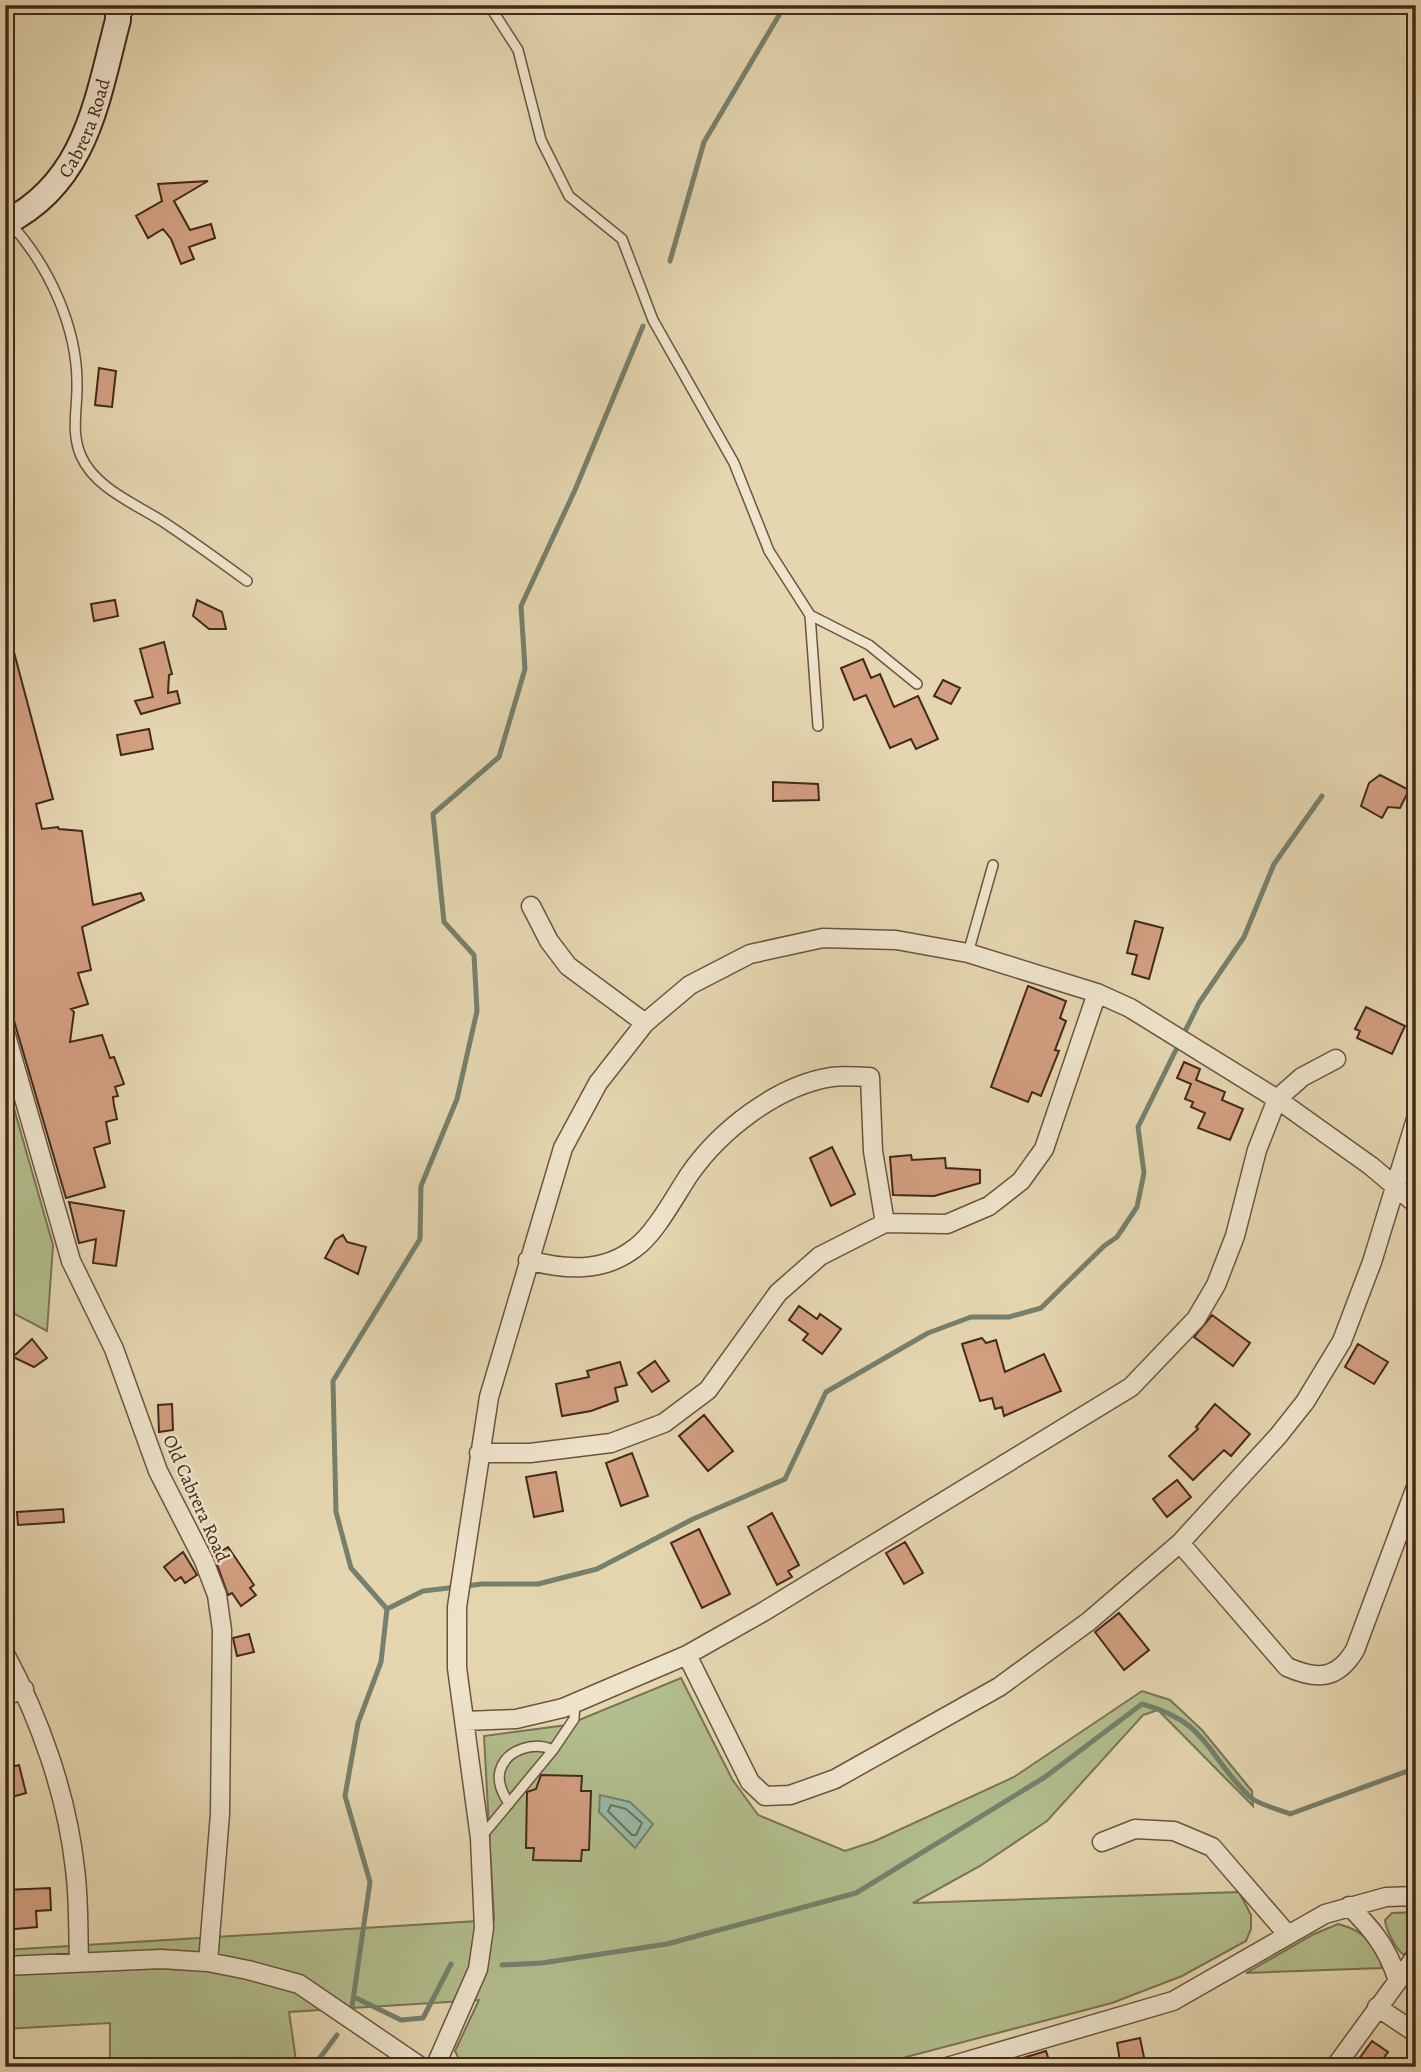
<svg xmlns="http://www.w3.org/2000/svg" width="1421" height="2072" viewBox="0 0 1421 2072" font-family="Alegreya,serif">
<rect width="100%" height="100%" fill="#e5d6b0"/>
<filter id="stains"><feTurbulence type="fractalNoise" baseFrequency=".00286" numOctaves="4"/><feColorMatrix values="0 0 0 0 .2 0 0 0 0 .09 0 0 0 0 .02 0 0 0 .5 -.17"/></filter>
<radialGradient id="worn" r=".72"><stop offset=".6" stop-color="#630" stop-opacity="0"/><stop offset="1" stop-color="#630" stop-opacity=".3"/></radialGradient>
<path fill="#b2be8d" stroke="#7a7454" stroke-width="2" d="M5 1077 53 1245 47 1331 5 1309Z
M681 1678 732 1779 758 1815 845 1851 875 1841 1014 1777 1142 1691 1170 1700 1202 1730 1252 1791 1253 1806 1158 1710 1143 1715 1047 1821 980 1866 913 1903 1239 1892 1251 1915V1929L1246 1941 1182 1976 1112 2003 868 2067H463L455 2051 479 2000 289 2012 297 2067H110V2023L5 2029V1950L494 1920 484 1736 567 1725Z
M1416 1912V1943L1404 1955C1396 1950 1386 1930 1385 1920L1392 1913Z
M1338 1924C1362 1930 1377 1943 1382 1968L1246 1973 1314 1934Z"/>
<path fill="#97baa6" stroke="#75806e" stroke-width="2" d="M600 1795 630 1802 653 1824 635 1848 599 1812Z"/>
<g fill="none" stroke-linecap="round" stroke-linejoin="round">
<path stroke="#6d7260" stroke-width="2" d="M611 1805 626 1809 642 1823 636 1835H632L608 1811Z"/>
<path stroke="#75806e" stroke-width="5" d="M670 261 704 142 785 5
M387 1609 423 1591 482 1584H538L597 1569 693 1519 785 1479 826 1392 928 1333 971 1317H1009L1041 1308 1104 1246 1117 1237 1137 1207 1144 1173 1138 1127 1199 1003 1244 937 1274 864 1322 796
M502 1965 542 1963 667 1944 856 1893 1045 1777 1142 1704C1209 1722 1206 1755 1250 1797 1259 1805 1278 1809 1290 1814L1416 1768
M354 1997 401 2020 423 2018 451 1964
M352 2007 370 1882 345 1796 358 1723 381 1662 387 1609 351 1568 336 1512 333 1381 420 1239 421 1186 457 1099 477 1011 474 955 444 922 433 814 499 757 525 669 521 606 575 490 643 326
M313 2067 337 2035"/>
</g>
<path fill="#d29f81" stroke="#43291a" stroke-width="2" d="M208 181 174 201 190 230 211 224 215 238 189 247 194 259 181 264 171 239 163 229 148 238 136 216 162 201 158 184Z
M99 368 116 371 112 407 95 405Z
M115 600 118 616 94 621 91 604Z
M197 600 222 612 226 629H209L193 616Z
M11 641 53 799 36 804 42 829 58 827 59 829 82 831 93 905 141 893 144 900 82 927 91 970 78 973 88 1004 71 1009 74 1012 70 1042 102 1035 110 1058 114 1057 124 1084 115 1087 118 1096 113 1097 114 1105 117 1119 106 1122 110 1143 94 1148 105 1187 66 1198 12 1014 5 979V642Z
M164 642 172 674 169 675 168 693 177 691 180 703 141 714 135 701 153 697 140 649Z
M863 659 871 678 880 674 894 707 918 696 938 739 916 749 911 739 890 748 866 695 854 700 841 668Z
M943 680 960 688 951 704 934 696Z
M149 729 153 749 121 755 117 735Z
M1380 775 1409 790 1400 808 1388 807 1382 818 1361 806 1369 783Z
M773 782 818 784 819 800 773 801Z
M1135 921 1163 928 1149 979 1132 974 1137 955 1127 953Z
M1028 986 1066 1001 1060 1018 1066 1021 1055 1050 1059 1051 1041 1096 1032 1092 1028 1102 991 1087Z
M1366 1007 1405 1026 1392 1054 1357 1038 1360 1031 1355 1029Z
M1184 1062 1200 1069 1196 1080 1225 1092 1222 1100 1243 1109 1230 1140 1198 1128 1205 1113 1191 1107 1193 1102 1185 1099 1191 1084 1177 1078Z
M832 1147 855 1194 831 1206 810 1158Z
M911 1155 912 1160 945 1158 946 1168 980 1170V1183L934 1196 893 1195 890 1157Z
M69 1202 124 1211 116 1266 93 1263 96 1239 79 1243Z
M343 1235 347 1242 366 1247 358 1274 325 1258 335 1240Z
M799 1306 817 1319 820 1314 841 1329 822 1354 803 1340 808 1334 789 1320Z
M1212 1315 1250 1343 1233 1366 1194 1337Z
M982 1338 986 1343 996 1340 1005 1372 1044 1354 1061 1391 1004 1416 1002 1407 995 1409 992 1398 980 1401 962 1344Z
M32 1339 47 1358 34 1367 13 1357Z
M1358 1344 1388 1362 1374 1384 1345 1367Z
M655 1361 669 1381 652 1392 638 1373Z
M620 1362 627 1385 615 1388 618 1401 591 1411 562 1416 556 1384 589 1377 587 1371Z
M172 1404 173 1430 159 1432 158 1405Z
M1215 1404 1250 1434 1231 1456 1224 1450 1193 1480 1169 1456 1198 1429 1196 1427Z
M704 1415 733 1451 708 1471 679 1436Z
M632 1453 648 1496 621 1506 606 1463Z
M556 1472 563 1511 534 1517 526 1477Z
M1177 1480 1191 1497 1167 1517 1153 1499Z
M63 1509 64 1522 18 1525 17 1512Z
M772 1513 799 1565 788 1571 792 1577 777 1585 748 1527Z
M699 1529 730 1594 702 1608 671 1543Z
M905 1542 923 1573 904 1584 886 1553Z
M228 1547 254 1585 250 1588 256 1595 241 1606 232 1593 228 1595 214 1556Z
M183 1552 197 1575 185 1583 181 1577 175 1581 164 1567Z
M1119 1613 1149 1650 1124 1670 1095 1632Z
M249 1634 254 1652 237 1656 233 1638Z
M19 1765 26 1793 5 1799V1769Z
M541 1775 582 1776 581 1791H591L589 1850H582L581 1861 533 1860 534 1848H526L527 1792 536 1789Z
M50 1888 51 1910 36 1911 37 1927 5 1930V1890Z
M1140 2038 1146 2067H1121L1117 2043Z
M1372 2041 1388 2052 1377 2067H1353Z
M1046 2051 1051 2067H1006V2063Z"/>
<g fill="none" stroke-linecap="round" stroke-linejoin="round">
<g stroke="#6c5440" stroke-width="12">
<path id="service" d="M489 5 518 50 541 140 569 196 622 239 653 320 734 463 769 551 810 615 818 726
M121 18 136 5
M10 223C49 266 78 328 77 387 77 411 71 433 81 456 96 490 139 505 168 525 195 543 221 562 247 581
M810 615 869 645 917 684
M1413 831 1416 826
M968 953 993 865
M5 1233 6 1271
M509 1804C503 1794 497 1783 500 1771 506 1749 535 1741 553 1750
M482 1836 553 1750 574 1719 575 1703"/>
</g>
<g stroke="#6c5440" stroke-width="21">
<path id="minor" d="M531 906 549 941 568 966 645 1023
M5 1032 71 1261 114 1349 158 1471 204 1561 217 1595 222 1630 220 1814 208 1962
M528 1260C565 1270 603 1273 635 1248 655 1234 675 1196 689 1175 720 1130 778 1085 832 1077 844 1075 858 1077 870 1077L873 1151 885 1223
M479 1453H530L611 1443 664 1423 708 1390 778 1293 820 1256 885 1223 947 1224 989 1206 1021 1181 1044 1149 1097 993
M1180 1543 1287 1667C1317 1680 1337 1680 1355 1650L1416 1487
M5 1654C40 1719 67 1795 75 1869 79 1899 78 1931 79 1961
M687 1655 750 1782 765 1796 790 1795 835 1779 999 1687 1088 1622 1180 1543 1278 1436 1305 1402 1342 1341 1372 1262 1416 1119
M5 1696 24 1689
M465 1721 516 1719 563 1708 687 1655 763 1612 1131 1387 1196 1319 1216 1285 1235 1236 1257 1150 1277 1099 1302 1077 1336 1059
M1102 1842 1135 1829 1174 1831 1212 1847 1288 1935
M1349 1906C1372 1929 1387 1947 1397 1978
M5 1966 161 1959 208 1962 248 1970 299 1984 421 2067
M1377 2007 1416 2033
M435 2067 478 1969 484 1928 480 1838 457 1668V1607L489 1397 563 1148 598 1083 645 1023 690 985 750 954 823 938 896 940 968 953 1097 993 1130 1008 1277 1099 1371 1166 1416 1204
M947 2067 1173 2001 1325 1914 1386 1897 1416 1896
M1335 2067 1416 1956"/>
</g>
<g stroke="#43291a" stroke-width="28">
<g id="secondary">
<path id="s1" d="M5 223C87 182 97 99 118 20V5"/>
</g>
</g>
<use href="#service" stroke="#eee4cc" stroke-width="9"/>
<use href="#minor" stroke="#eee4cc" stroke-width="18"/>
<use href="#secondary" stroke="#eee4cc" stroke-width="24"/>
</g>
<g text-anchor="middle" stroke-width="5" stroke-linejoin="round" paint-order="stroke">
<g font-size="19" fill="#43291a" stroke="#eee4cc">
<text dy="7" stroke="none"><textPath href="#s1" startOffset="128">Cabrera Road</textPath></text>
<text transform="translate(197 1498) rotate(66)" y="7">Old Cabrera Road</text>
</g>
</g>
<rect width="1421" height="2072" fill="none" stroke="#e5d6b0" stroke-width="28"/>
<rect x="7" y="7" width="1407" height="2058" fill="none" stroke="#43291a" stroke-width="3.5"/>
<rect x="14" y="14" width="1393" height="2044" fill="none" stroke="#43291a" stroke-width="2"/>
<rect width="100%" height="100%" filter="url(#stains)"/>
<rect width="100%" height="100%" fill="url(#worn)"/>
</svg>
